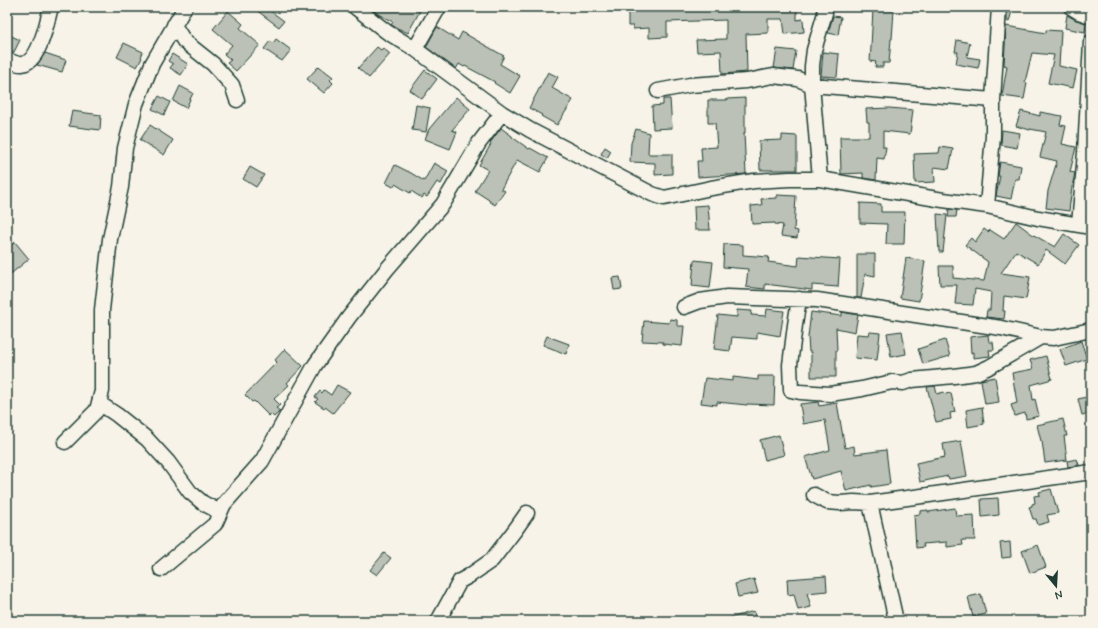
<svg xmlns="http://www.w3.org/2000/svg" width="1098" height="628" viewBox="0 0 1098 628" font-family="Mynerve,sans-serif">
<rect width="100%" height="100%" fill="#f7f3e8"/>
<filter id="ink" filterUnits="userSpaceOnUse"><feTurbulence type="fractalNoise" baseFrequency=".025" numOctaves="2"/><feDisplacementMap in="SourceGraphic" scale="8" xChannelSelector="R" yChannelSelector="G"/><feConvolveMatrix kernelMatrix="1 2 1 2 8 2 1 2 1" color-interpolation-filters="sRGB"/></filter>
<g filter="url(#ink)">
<path fill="#bbc1b6" stroke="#1f3d34" d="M252 7H265L284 21 279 27Z
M369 7H422L408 33 391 25 393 22 378 14Z
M628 7H797V20L803 19 804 32 785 34 783 19H768V33L746 34 747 72 722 74 721 51 697 52 696 40 726 39V20L667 22V37L649 38V28L633 29V26H628Z
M1007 7H1013L1009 22 1007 21Z
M873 9 894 10 892 39H891L889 63H883V67H875L876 62 870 61 871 47Z
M228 11 243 24 240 28 260 45 236 71 227 63 231 60 224 54 232 45 213 29Z
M1067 15 1076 20 1086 23 1085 32 1065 28Z
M833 16 841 17 838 35 828 33Z
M1006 26 1046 33V30L1061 31 1059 66 1077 70 1073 88 1048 83 1054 55 1032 53 1025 82 1027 83 1024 99 1002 96 1007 66 1004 65Z
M437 27 458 40 462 32 504 56 500 64 520 76 510 93 494 83 495 82 465 66 464 67 459 64 456 69 426 47Z
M7 34 20 40 14 52 7 49Z
M276 39 291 50 282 61 264 49 270 41 273 43Z
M957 40 970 43 967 57 980 59 978 68 956 64 958 52H955Z
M124 43 143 52 141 57 142 58 137 67 117 57Z
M377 47 381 50 383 48 390 54 369 78 358 68Z
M777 49 796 51 793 70 774 68Z
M823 52 839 54 837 77 821 76Z
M45 53 66 60 62 72 37 65Z
M172 54 188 64 181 75 170 68 173 64 168 61Z
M318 67 319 68 320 67 333 77 330 80 333 83 324 93 307 79Z
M425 70 437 79 422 99 410 90Z
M548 72 558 77 552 88 573 100 557 125 541 116 542 115 529 108Z
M180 86 193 93 186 108 173 101Z
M159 96 170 102 164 115 152 109Z
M456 97 470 109 452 130 457 132 450 149 425 139 429 129Z
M745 98V133H744L746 174 698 177 697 161H702L701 148 717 147 715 123H708V100H727V99Z
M663 99H670L672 128 653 129 652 106 663 105Z
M416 105 430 108 426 132 412 130Z
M889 108 913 110 910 134 883 131V147H886L884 159 877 158 876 180 863 178V173L841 174 840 137H869V122H867L866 109Z
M72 111 101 115 100 130 69 126Z
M1021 111 1040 116V112L1062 116 1060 125 1066 126 1062 144 1076 147 1070 172 1075 173 1072 187 1069 211 1046 208 1048 191 1057 161 1040 157 1046 132 1030 129V130L1016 126Z
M150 125 173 140 164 155 140 140Z
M501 128 512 136V137L529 149 530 148 548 158 540 172 517 160 501 189 505 191 495 205 489 201V200L475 191 488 170 479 165 491 144 490 143Z
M636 129 649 133 648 154H672V174L655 175V163L630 162 631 143Z
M1002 130 1020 133 1017 148 1001 145Z
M782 135 797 136V170H760L759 141 782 140Z
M605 147 611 151 607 158 601 154Z
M940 147 953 149 949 169 934 167 935 182 915 183 914 154 939 153Z
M1000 162 1021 166 1019 179H1015L1011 199 996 196 1000 176H998Z
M434 163 448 171 441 184 437 182 427 197 424 195 422 198 411 191 410 193 395 184 393 187 386 183 395 165 411 173 424 181Z
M250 167 264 175 256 187 243 179Z
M777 195 796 196 794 230 798 231 797 238 781 236 783 225 775 224V223L752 224 751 206 762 205 761 199 777 198Z
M860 203 881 204V212H905L904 244H886L887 224 860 223Z
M708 205 710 230H695L694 206Z
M949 209 957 210 956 217H948Z
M937 214 947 215 943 252H939Z
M1016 222 1032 234 1055 247 1064 234 1079 245 1065 264 1046 250 1038 264 1016 251 1001 273 1030 277 1026 299 1004 296 1003 311H1005L1004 319 986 317 987 310H990L991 292 975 289 973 305 955 304 957 285H940L939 266H953V278L984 281 988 262 965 245 971 238 975 242 984 229 988 232 990 230 1004 239Z
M15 242 29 259 7 277V249Z
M724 244 743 245V255L769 257 768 262 798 266 799 256 825 258 840 259 838 287 812 285V290L765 284V289L746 287 748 269 723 267Z
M857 254H875V276L865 274 861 298H857Z
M906 258 925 261 919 301 900 298Z
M694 260 713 262 710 288 692 286Z
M620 277 622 289 614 290 612 278Z
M767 309 784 311 780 336 757 332V339L732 337 730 351 714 349 718 315 737 317V310L752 311 751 315 766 316Z
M811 312 842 316V312L858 315 855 332 836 328 837 350H836V377H811V352H809L808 337Z
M670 319 677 320V326H684L682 346 663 344V342L642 341 644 321 669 323Z
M902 331 906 354 891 357 887 333Z
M870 332 880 333 877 360 855 358 857 334 869 335Z
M988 335 989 342H993L994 350H989L990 356 973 358V352L971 353 970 337Z
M547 336 569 344 566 354 543 345Z
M945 340 950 356 923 364 918 349Z
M1081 341 1087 359 1066 366 1060 349Z
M285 349 303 366 287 383 289 385 274 399 280 405 276 408 280 411 274 417 271 414 269 416 254 401 252 402 245 395 277 362 275 360Z
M1046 356 1052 379 1031 385 1033 400 1035 399 1039 416 1026 419 1025 413 1015 416 1011 405 1017 403 1012 373 1033 369 1030 360Z
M758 376H775L774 405 747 404V405L717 402V405L701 403 705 378 733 381V377L758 380Z
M995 377 999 402 985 404 981 380Z
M337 385 350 392 333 413 325 407 324 408 315 402 318 399 315 397 320 391 322 393 324 390 331 395Z
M935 386 937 394 944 392 945 394 951 393 955 412 950 413 951 419 936 422 927 387Z
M1091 396V413L1082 415 1078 399Z
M818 402 819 406 837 403 845 448 854 446 855 454 886 450 890 484 871 487V485L846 491 841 471 812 479 805 457 830 450 825 420 803 424 800 404Z
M982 407 984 424 968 427 966 410Z
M1063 419 1067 436H1064L1067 460 1045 463 1042 441H1041L1037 425Z
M779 435 784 455 765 460 760 440Z
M961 441 967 476 949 479 948 476 920 482 916 463 945 457 943 444Z
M1077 459 1079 465 1068 467 1067 461Z
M1051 489 1058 513 1047 515 1049 522 1038 525 1036 519H1033L1029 507 1032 506V504L1035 503 1034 496 1040 495 1039 492Z
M998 498 999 515 982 517 981 499Z
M955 508 956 516 974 515 975 540H962L963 545 947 547V542L923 544 924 547 916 548 914 515 920 514V511L928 510V512Z
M1010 542 1011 557 1002 558 1000 543Z
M1038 545 1046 567 1030 573 1022 551Z
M384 553 391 558 377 575 370 570Z
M826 576 827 591 807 593 811 607 798 610 794 594 788 595 787 579Z
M754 579 758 593 738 597 735 584Z
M981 594 986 614 973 617 968 597Z
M754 611 756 621H728L727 619Z"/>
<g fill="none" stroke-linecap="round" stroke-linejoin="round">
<g stroke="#1f3d34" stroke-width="17">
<path id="minor" d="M355 7 387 32 415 49 502 113 530 130 652 194 664 198 711 188 754 181 790 179H820L943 200 987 206 1038 218 1091 227
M1071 7 1079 12 1091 16
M174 25 184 41 213 64 232 85 237 100
M415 49 439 7
M7 60C11 61 18 65 22 64 40 62 47 21 51 7
M658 91 690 85 747 81 773 76 798 79 812 85 993 100
M820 179 812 85V66L814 50 825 13 824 7
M987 206 993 136V100L999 7
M1079 225 1085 152 1091 42
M799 299 795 325 790 365 791 390 800 392 830 394 862 389 892 382 903 383 912 380 954 376 976 373 989 367 1041 337
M684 307 700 301 727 297 817 300 1001 328 1041 337 1054 338 1091 330
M99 403 117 415 147 439 168 462 190 492 203 503 220 512
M65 442 97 410 102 391V310L110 239 121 187 125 148 136 104 152 64 185 7
M814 495 827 502 840 503 854 502 870 503 922 496 1091 472
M870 503 896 621
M161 569 215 524 224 504 262 461 315 365 349 317 387 269 443 204 479 143 502 113
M438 621 460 581 469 576 492 560 515 530 527 513"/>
</g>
<use href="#minor" stroke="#f7f3e8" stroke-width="14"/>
</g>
</g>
<rect width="1098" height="628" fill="none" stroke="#f7f3e8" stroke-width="24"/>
<rect x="12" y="12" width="1074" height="604" fill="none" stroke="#1f3d34" stroke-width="1.5" filter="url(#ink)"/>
<g transform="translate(1056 586) rotate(162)" stroke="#f7f3e8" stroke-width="3" paint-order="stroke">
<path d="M0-3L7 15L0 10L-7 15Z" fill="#1f3d34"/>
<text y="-6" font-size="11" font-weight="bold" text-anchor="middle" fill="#1f3d34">N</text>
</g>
</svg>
